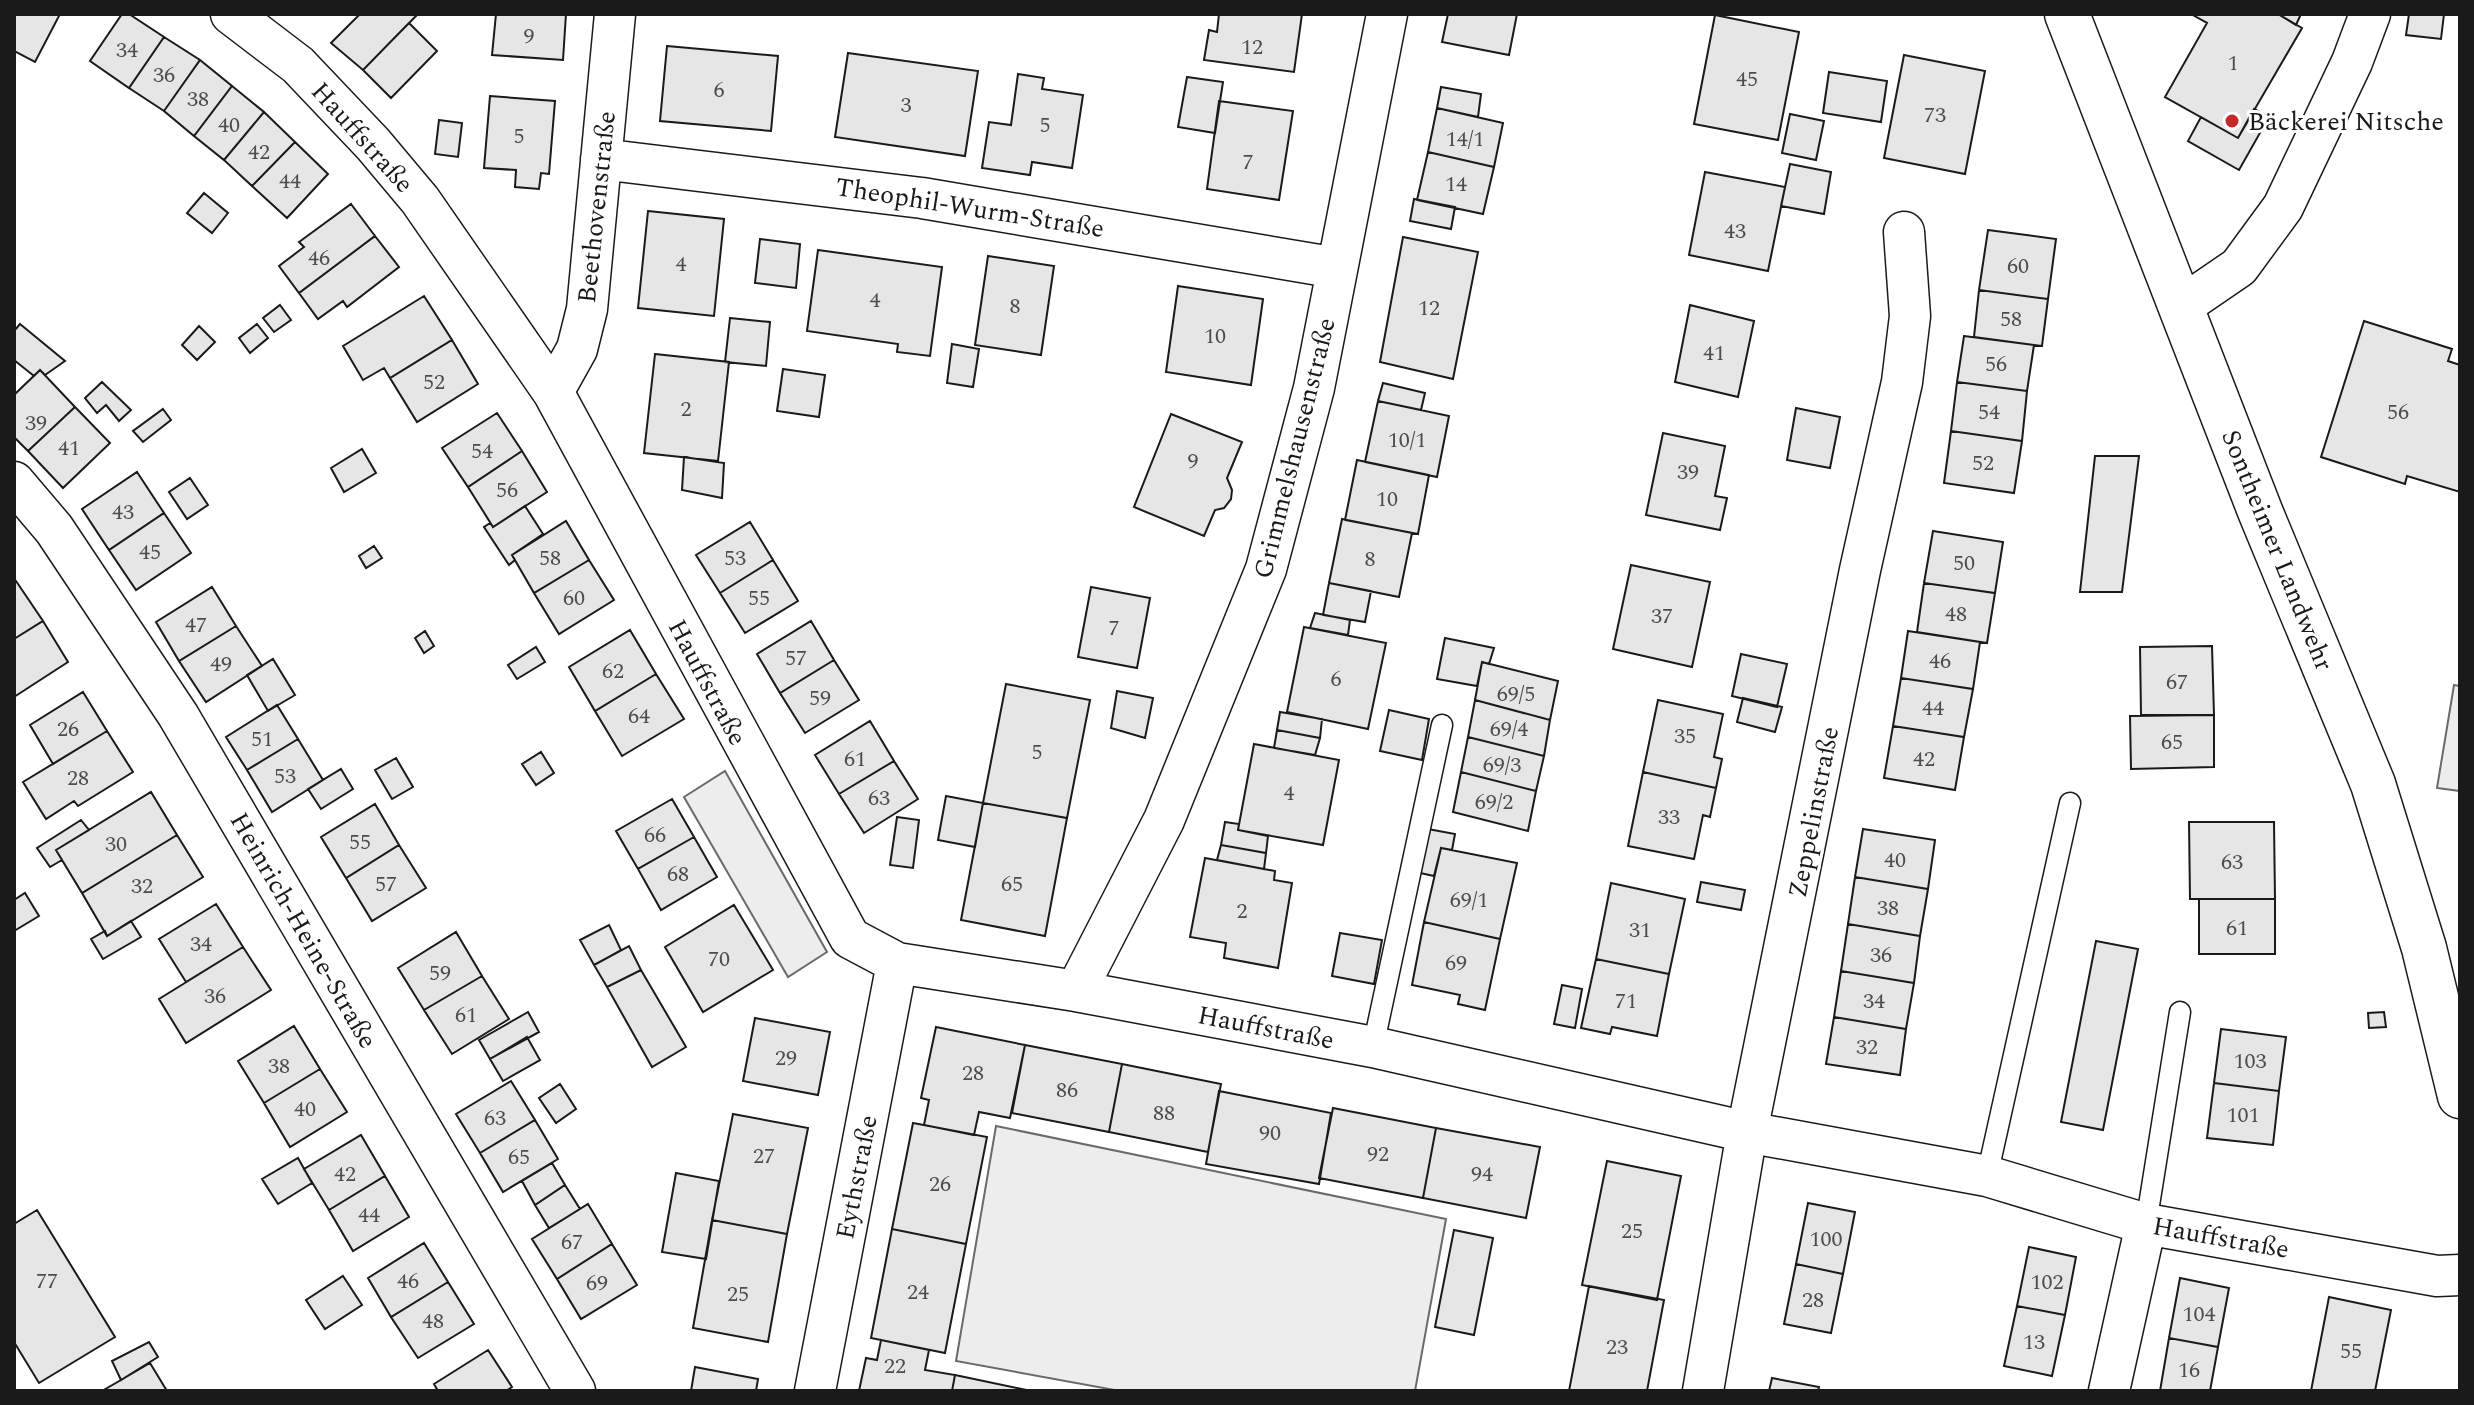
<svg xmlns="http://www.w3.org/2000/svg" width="2474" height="1405" viewBox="0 0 2474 1405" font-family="Spectral,serif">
<rect width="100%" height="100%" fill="#fff"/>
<path fill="#ededed" stroke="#6a6a6a" stroke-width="2" d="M2454 685 2460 686V791L2437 788Z
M725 771 827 952 788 977 684 797Z
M996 1126 1446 1219 1415 1391H1120L956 1361Z"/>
<path fill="#e6e6e6" stroke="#1a1a1a" stroke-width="2" d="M14 14H60L35 62 14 51Z
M122 14H129L164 37 129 88 90 61Z
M360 14H418L363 70 331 43Z
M566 14 563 60 492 55 496 14Z
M1219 14H1302L1294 72 1204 60 1209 30 1217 32Z
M1448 14H1517L1509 55 1442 42Z
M2191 14H2278L2302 28 2238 138 2165 97 2207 23Z
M2278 14H2301L2296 25Z
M2409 14H2444L2441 39 2406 35Z
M1715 15 1799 32 1778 140 1694 124Z
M409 23 437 51 391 98 363 70Z
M164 37 200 60 164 111 129 88Z
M667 46 778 56 771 131 660 121Z
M848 53 978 71 965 156 835 137Z
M1904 55 1985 71 1965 174 1884 158Z
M200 60 232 86 194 136 164 111Z
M1829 72 1887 81 1881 122 1823 113Z
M1018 74 1044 78 1042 89 1083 95 1072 168 1032 162 1030 175 982 168 989 122 1011 125Z
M1187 77 1223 82 1215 133 1178 127Z
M232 86 264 112 224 160 194 136Z
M1441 87 1481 94 1478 117 1437 108Z
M490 96 555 101 549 174 541 173 539 189 515 187 516 170 484 168Z
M1219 101 1293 111 1279 200 1207 189Z
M1437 108 1503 123 1494 167 1428 152Z
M2254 109 2269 117 2239 170 2188 141 2201 117 2238 138Z
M264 112 295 142 252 186 224 160Z
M1790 114 1824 121 1816 160 1782 153Z
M439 120 462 123 458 157 435 154Z
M295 142 328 174 287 218 252 186Z
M1428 152 1494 167 1483 214 1417 200Z
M1790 164 1831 172 1824 214 1781 206Z
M1705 172 1785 187 1768 271 1689 255Z
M204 193 228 213 212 233 187 213Z
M1414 199 1455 207 1451 229 1410 221Z
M351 204 375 236 299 293 279 266 304 247 299 242Z
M648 211 724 219 714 316 638 308Z
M1988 230 2056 239 2048 299 1979 290Z
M375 236 399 267 347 307 343 301 318 319 299 293Z
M1403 237 1478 252 1453 379 1380 362Z
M760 239 800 244 796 288 755 283Z
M818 250 942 267 930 356 897 352 898 344 807 331Z
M988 256 1054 266 1041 355 975 345Z
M1178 286 1263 299 1251 385 1166 372Z
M1979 290 2048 299 2042 346 1974 337Z
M424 296 452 340 390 378 384 368 363 380 343 346Z
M280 305 291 320 274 332 263 318Z
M1690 305 1754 321 1738 397 1675 382Z
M730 318 770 322 766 366 725 362Z
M2364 321 2452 349 2448 361 2460 365V492L2407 476 2405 484 2321 457Z
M20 324 65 361 45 375 40 370 34 376 14 360V331Z
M257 324 268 338 250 353 239 338Z
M199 326 215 342 197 360 182 345Z
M1964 336 2034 345 2027 391 1957 382Z
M452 340 478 384 417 422 390 378Z
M952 344 979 349 973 387 947 383Z
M655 354 729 362 718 461 644 453Z
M783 369 825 375 819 417 777 411Z
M40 370 75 407 28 451 14 437V395Z
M102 382 131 410 119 421 106 405 97 413 85 398Z
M1957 382 2027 391 2022 441 1951 431Z
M1383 383 1425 393 1421 410 1378 401Z
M1378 401 1449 416 1437 477 1365 462Z
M75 407 110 443 63 488 28 451Z
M1796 408 1840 417 1830 468 1787 460Z
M163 409 171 420 143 442 133 431Z
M497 413 522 451 468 487 442 448Z
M1171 414 1242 442 1227 478 1232 490 1231 499 1224 508 1215 510 1204 536 1134 507Z
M1951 431 2022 441 2014 493 1944 483Z
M1663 433 1725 446 1715 496 1727 498 1720 530 1646 515Z
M362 449 376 473 344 492 331 468Z
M522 451 547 492 493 527 468 487Z
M2095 456H2139L2122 592H2080Z
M684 457 724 463 722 498 682 490Z
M1357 460 1429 475 1418 534 1345 520Z
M137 472 164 513 109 550 82 509Z
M190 478 208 505 187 519 169 492Z
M525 506 543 534 512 555 515 560 509 565 484 527 490 523 493 527Z
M164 513 191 553 136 590 109 550Z
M1342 519 1412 533 1399 597 1329 583Z
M566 521 589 560 534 593 512 555Z
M750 522 773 560 720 593 696 555Z
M1933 531 2003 542 1995 593 1924 583Z
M374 546 382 558 366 568 359 556Z
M589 560 614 600 559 634 534 593Z
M773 560 798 601 745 633 720 593Z
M1631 565 1710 582 1692 667 1613 649Z
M16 581 43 621 14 639V582Z
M1329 583 1371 591 1365 622 1323 615Z
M1924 583 1995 593 1987 643 1917 632Z
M212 587 236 626 179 661 156 622Z
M1091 587 1150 598 1137 668 1078 657Z
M1315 613 1350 620 1348 635 1310 628Z
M43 621 68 662 14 697V639Z
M811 621 834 660 780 693 757 654Z
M236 626 262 666 206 702 179 661Z
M1304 627 1386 643 1368 729 1287 712Z
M630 630 656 674 595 711 569 667Z
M425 631 434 646 424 653 415 638Z
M1908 631 1980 642 1973 689 1901 678Z
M1445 638 1494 648 1489 664 1482 662 1477 686 1437 679Z
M2212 646 2214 715H2141L2140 647Z
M536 647 545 662 517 679 508 665Z
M1741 654 1787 664 1777 707 1732 696Z
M273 659 295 695 268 711 247 675Z
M834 660 859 700 805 733 780 693Z
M1482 662 1558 681 1550 720 1475 700Z
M656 674 684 719 622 756 595 711Z
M1901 678 1973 689 1964 737 1893 726Z
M1006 684 1090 700 1067 818 983 803Z
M1117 691 1153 698 1145 738 1111 728Z
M83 692 107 731 53 764 30 725Z
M1743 698 1782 707 1775 732 1737 722Z
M1475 700 1550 720 1544 756 1468 737Z
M1658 700 1723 714 1714 757 1722 759 1716 788 1643 772Z
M277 705 298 739 247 770 226 737Z
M1389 710 1429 719 1422 760 1380 751Z
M1280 712 1322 719 1320 738 1277 730Z
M2214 715V767L2131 769 2130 716Z
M870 721 894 761 839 794 815 755Z
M1893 726 1964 737 1955 790 1884 778Z
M1277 730 1320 738 1315 755 1274 748Z
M107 731 133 772 78 806 74 801 46 819 23 782Z
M1468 737 1544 756 1536 791 1461 772Z
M298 739 323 780 272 812 247 770Z
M1254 744 1339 760 1323 845 1238 830Z
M541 752 554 773 536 785 522 764Z
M396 758 413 787 392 799 375 770Z
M894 761 918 799 864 833 839 794Z
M341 769 353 789 321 809 308 789Z
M1461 772 1536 791 1528 831 1453 812Z
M1643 772 1716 788 1710 817 1703 815 1694 859 1628 846Z
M151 792 177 835 82 893 56 850Z
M946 796 983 803 975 847 938 840Z
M672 799 694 837 638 869 616 831Z
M983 803 1067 818 1045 936 961 920Z
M375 804 399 845 346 878 321 837Z
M897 817 919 820 913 868 890 865Z
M81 820 89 830 56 850 62 860 50 867 37 848Z
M1225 822 1239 824 1238 830 1268 836 1266 853 1221 845Z
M2189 822H2274L2275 899H2190Z
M1428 829 1455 834 1452 850 1441 848 1434 876 1420 873Z
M1863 829 1935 840 1928 889 1855 877Z
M177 835 203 877 107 936 82 893Z
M694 837 717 877 661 910 638 869Z
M399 845 426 888 372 921 346 878Z
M1221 845 1266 853 1264 869 1217 860Z
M1441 848 1517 863 1500 939 1424 922Z
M1205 858 1275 871 1274 880 1292 883 1278 968 1224 958 1226 943 1190 937Z
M1855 877 1928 889 1920 936 1848 924Z
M1701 882 1745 890 1741 910 1697 902Z
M1611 883 1685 899 1669 974 1596 959Z
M25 893 39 916 14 931V900Z
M2199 899H2275V954H2199Z
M216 904 243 947 186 982 159 939Z
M734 905 773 970 703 1012 665 947Z
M131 921 141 937 103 959 91 939 105 931 107 936Z
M1424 922 1500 939 1485 1010 1458 1004 1460 995 1412 985Z
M1848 924 1920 936 1914 983 1841 971Z
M609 925 621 950 594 965 580 940Z
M456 932 482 976 424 1010 398 968Z
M1340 933 1382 940 1374 984 1332 976Z
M2096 941 2138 949 2103 1130 2061 1122Z
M629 946 641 970 607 987 594 965Z
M243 947 271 990 186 1043 159 999Z
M1596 959 1669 974 1657 1036 1612 1027 1610 1034 1581 1028Z
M641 970 686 1047 652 1067 607 987Z
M1841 971 1914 983 1906 1029 1834 1017Z
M482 976 509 1019 452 1054 424 1010Z
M1562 985 1582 989 1575 1028 1554 1024Z
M528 1012 539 1032 490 1059 479 1040Z
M2384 1012 2386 1027 2369 1028 2368 1013Z
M1834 1017 1906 1029 1900 1075 1826 1064Z
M755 1018 830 1032 818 1095 743 1081Z
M294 1026 320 1069 264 1103 238 1061Z
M936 1027 1025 1045 1010 1118 979 1112 974 1135 924 1125 929 1100 921 1098Z
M2221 1029 2286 1037 2279 1091 2214 1083Z
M527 1037 540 1060 503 1081 490 1059Z
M1025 1045 1122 1064 1109 1132 1012 1113Z
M1122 1064 1221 1084 1208 1152 1109 1132Z
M320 1069 347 1112 290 1147 264 1103Z
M511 1081 535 1120 480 1153 456 1114Z
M2214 1083 2279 1091 2273 1145 2207 1138Z
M560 1084 576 1109 556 1123 539 1098Z
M1219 1091 1331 1113 1319 1184 1206 1164Z
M1333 1108 1436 1128 1423 1198 1319 1178Z
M733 1114 808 1128 787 1234 712 1220Z
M535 1120 558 1159 503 1192 480 1153Z
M913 1123 987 1137 966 1244 892 1229Z
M1436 1128 1540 1147 1526 1218 1423 1198Z
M361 1135 385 1176 329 1210 304 1169Z
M298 1158 312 1183 278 1204 262 1179Z
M1607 1161 1681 1176 1657 1300 1582 1285Z
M552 1163 565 1185 535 1205 522 1181Z
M676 1173 719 1181 706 1259 662 1252Z
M385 1176 409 1217 353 1251 329 1210Z
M565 1185 580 1209 549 1228 535 1205Z
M1808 1203 1855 1212 1843 1274 1796 1264Z
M588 1204 612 1244 557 1279 532 1239Z
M37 1210 115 1337 39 1383 14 1342V1224Z
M712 1220 787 1234 768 1342 693 1328Z
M892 1229 966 1244 945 1353 871 1338Z
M1454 1230 1493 1238 1474 1335 1435 1327Z
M424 1243 448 1282 391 1317 368 1278Z
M612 1244 637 1285 581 1319 557 1279Z
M2029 1247 2076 1257 2065 1315 2017 1306Z
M1796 1264 1843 1274 1831 1333 1784 1324Z
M343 1276 362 1305 325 1329 306 1300Z
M2180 1278 2229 1288 2218 1347 2169 1338Z
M448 1282 474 1324 418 1358 391 1317Z
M1589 1286 1664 1300 1647 1391H1569Z
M2329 1297 2391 1310 2375 1391H2311Z
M2017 1306 2065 1315 2052 1376 2004 1366Z
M2169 1338 2218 1347 2210 1391H2160Z
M881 1340 929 1350 925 1370 955 1375 952 1391H859L866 1358 877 1360Z
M149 1342 158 1357 121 1380 112 1361Z
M488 1350 512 1387 506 1391H438L434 1384Z
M150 1363 167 1391H102L121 1380Z
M695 1367 758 1379 756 1391H691Z
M955 1375 1031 1391H952Z
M1772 1378 1819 1387 1818 1391H1769Z"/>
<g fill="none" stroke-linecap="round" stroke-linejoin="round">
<g stroke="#1a1a1a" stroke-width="23">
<path id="service" d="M1373 1047 1442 725
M1987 1176 2070 803
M2146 1224 2180 1012"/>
</g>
<g stroke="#1a1a1a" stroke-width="43">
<path id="minor" d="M231 14 298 65 373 144 420 200 553 392 850 938 897 963 1076 991 1373 1047 1747 1132 1987 1176 2146 1224 2437 1276 2460 1275
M601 159 922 198 1337 268
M2182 306 2239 267 2283 207 2352 62 2370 14
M553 392 577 349 587 309 615 14
M14 482 54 529 178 715 575 1391
M1076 991 1164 820 1266 569 1314 388 1387 14
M815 1391 897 963
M1703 1391 1747 1132 1860 570 1902 382 1910 316 1904 232
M2109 1391 2146 1224"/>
</g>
<g stroke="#1a1a1a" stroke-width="47">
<path id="tertiary" d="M2067 14 2260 511 2373 784 2424 948 2460 1096"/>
</g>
<use href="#service" stroke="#fff" stroke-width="20"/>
<use href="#minor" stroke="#fff" stroke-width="40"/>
<use href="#tertiary" stroke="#fff" stroke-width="44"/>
</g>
<circle fill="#c62828" stroke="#fff" stroke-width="3" cx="2232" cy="121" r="8"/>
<g text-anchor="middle" stroke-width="6" stroke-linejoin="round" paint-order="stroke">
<g font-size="22" fill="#4d4d4d">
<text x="529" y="43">9</text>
<text x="1252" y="54">12</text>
<text x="127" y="57">34</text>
<text x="2233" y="70">1</text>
<text x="164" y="82">36</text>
<text x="1747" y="86">45</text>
<text x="719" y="97">6</text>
<text x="198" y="106">38</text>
<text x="906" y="112">3</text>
<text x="1935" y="122">73</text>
<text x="229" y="132">40</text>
<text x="1045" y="132">5</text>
<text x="519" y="143">5</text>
<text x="1465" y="146">14/1</text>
<text x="259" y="159">42</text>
<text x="1248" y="169">7</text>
<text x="290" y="188">44</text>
<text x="1456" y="191">14</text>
<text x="1735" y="238">43</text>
<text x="319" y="265">46</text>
<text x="681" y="271">4</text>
<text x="2018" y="273">60</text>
<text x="875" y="307">4</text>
<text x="1015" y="313">8</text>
<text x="1429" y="315">12</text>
<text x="2011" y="326">58</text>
<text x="1215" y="343">10</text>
<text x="1714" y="360">41</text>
<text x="1996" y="371">56</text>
<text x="434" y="389">52</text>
<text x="686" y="416">2</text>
<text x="1989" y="419">54</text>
<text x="2398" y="419">56</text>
<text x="36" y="430">39</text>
<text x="1407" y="447">10/1</text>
<text x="69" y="455">41</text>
<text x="482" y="458">54</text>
<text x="1193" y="468">9</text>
<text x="1983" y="470">52</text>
<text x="1688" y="479">39</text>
<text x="507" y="497">56</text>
<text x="1387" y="506">10</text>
<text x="123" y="519">43</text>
<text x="150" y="559">45</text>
<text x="550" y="565">58</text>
<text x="735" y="565">53</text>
<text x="1370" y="566">8</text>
<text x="1964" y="570">50</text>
<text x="574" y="605">60</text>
<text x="759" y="605">55</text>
<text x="1956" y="621">48</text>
<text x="1662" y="623">37</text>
<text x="196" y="632">47</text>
<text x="1114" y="635">7</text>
<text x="796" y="665">57</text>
<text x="1940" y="668">46</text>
<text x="221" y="671">49</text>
<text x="613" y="678">62</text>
<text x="1336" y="686">6</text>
<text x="2177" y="689">67</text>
<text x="1516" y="701">69/5</text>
<text x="820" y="705">59</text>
<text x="1933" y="715">44</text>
<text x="639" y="723">64</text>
<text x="68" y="736">26</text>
<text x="1509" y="736">69/4</text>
<text x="1685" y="743">35</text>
<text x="262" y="746">51</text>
<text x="2172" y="749">65</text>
<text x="1037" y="759">5</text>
<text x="855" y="766">61</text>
<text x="1924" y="766">42</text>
<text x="1502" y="772">69/3</text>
<text x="285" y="783">53</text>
<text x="78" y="785">28</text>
<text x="1289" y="800">4</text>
<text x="879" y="805">63</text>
<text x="1494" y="809">69/2</text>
<text x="1669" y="824">33</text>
<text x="655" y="842">66</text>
<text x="360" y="849">55</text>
<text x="116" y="851">30</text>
<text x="1895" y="867">40</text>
<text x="2232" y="869">63</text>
<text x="678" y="881">68</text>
<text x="386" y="891">57</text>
<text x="1012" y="891">65</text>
<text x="142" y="893">32</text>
<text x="1469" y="907">69/1</text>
<text x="1888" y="915">38</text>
<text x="1242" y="918">2</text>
<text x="2237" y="935">61</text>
<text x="1640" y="937">31</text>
<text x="201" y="951">34</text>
<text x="1881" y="962">36</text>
<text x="719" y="966">70</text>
<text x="1456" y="970">69</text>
<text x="440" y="980">59</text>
<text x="215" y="1003">36</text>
<text x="1626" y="1008">71</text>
<text x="1874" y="1008">34</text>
<text x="466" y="1022">61</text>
<text x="1867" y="1054">32</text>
<text x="786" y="1065">29</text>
<text x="2250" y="1068">103</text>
<text x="279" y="1073">38</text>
<text x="973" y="1080">28</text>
<text x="1067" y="1097">86</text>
<text x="305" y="1116">40</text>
<text x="1164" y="1120">88</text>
<text x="2243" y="1122">101</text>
<text x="495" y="1125">63</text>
<text x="1270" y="1140">90</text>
<text x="1378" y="1161">92</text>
<text x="764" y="1163">27</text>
<text x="519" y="1164">65</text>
<text x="345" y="1181">42</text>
<text x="1482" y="1181">94</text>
<text x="940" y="1191">26</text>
<text x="369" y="1222">44</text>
<text x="1632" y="1238">25</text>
<text x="1826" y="1246">100</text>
<text x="572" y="1249">67</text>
<text x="47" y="1288">77</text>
<text x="408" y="1288">46</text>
<text x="2047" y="1289">102</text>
<text x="597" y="1290">69</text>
<text x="918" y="1299">24</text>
<text x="738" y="1301">25</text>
<text x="1813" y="1307">28</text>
<text x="2199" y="1321">104</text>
<text x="433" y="1328">48</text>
<text x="2034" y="1349">13</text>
<text x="1617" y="1354">23</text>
<text x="2351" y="1358">55</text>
<text x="895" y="1373">22</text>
<text x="2189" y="1377">16</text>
</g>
<g font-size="26" fill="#1a1a1a" stroke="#fff" text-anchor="start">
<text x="2248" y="130">Bäckerei Nitsche</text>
</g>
<g font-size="26" fill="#1a1a1a" stroke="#fff">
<text transform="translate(363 137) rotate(48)" y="9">Hauffstraße</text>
<text transform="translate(596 207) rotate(-84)" y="9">Beethovenstraße</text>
<text transform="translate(970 207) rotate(9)" y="9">Theophil-Wurm-Straße</text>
<text transform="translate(1294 448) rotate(-76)" y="9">Grimmelshausenstraße</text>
<text transform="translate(2278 550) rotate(68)" y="9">Sontheimer Landwehr</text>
<text transform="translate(708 682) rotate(62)" y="9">Hauffstraße</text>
<text transform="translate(1813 812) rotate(-79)" y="9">Zeppelinstraße</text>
<text transform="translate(304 930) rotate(60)" y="9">Heinrich-Heine-Straße</text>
<text transform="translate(1266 1027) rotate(11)" y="9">Hauffstraße</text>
<text transform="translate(856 1177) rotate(-79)" y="9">Eythstraße</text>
<text transform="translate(2221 1237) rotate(10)" y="9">Hauffstraße</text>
</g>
</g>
<rect width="2474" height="1405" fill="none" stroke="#1a1a1a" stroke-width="32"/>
</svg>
